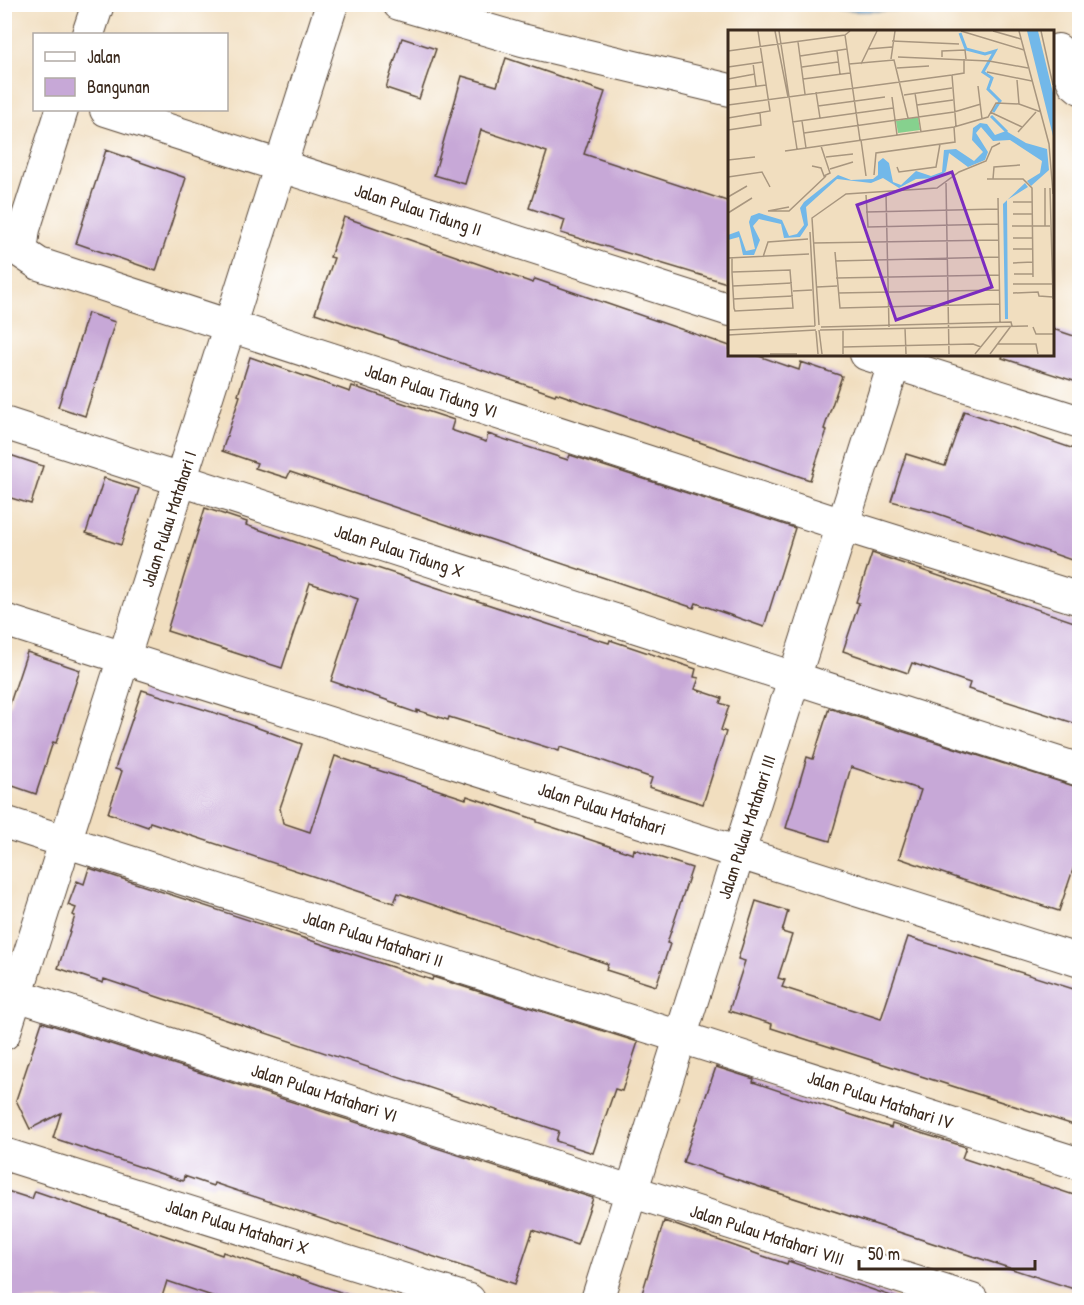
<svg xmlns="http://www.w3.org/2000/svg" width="1084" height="1305" viewBox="0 0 1084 1305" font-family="'Patrick Hand',sans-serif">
<rect width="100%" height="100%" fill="#fff"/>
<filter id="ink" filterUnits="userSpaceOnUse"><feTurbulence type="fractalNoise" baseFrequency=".0167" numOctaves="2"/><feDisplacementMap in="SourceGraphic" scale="12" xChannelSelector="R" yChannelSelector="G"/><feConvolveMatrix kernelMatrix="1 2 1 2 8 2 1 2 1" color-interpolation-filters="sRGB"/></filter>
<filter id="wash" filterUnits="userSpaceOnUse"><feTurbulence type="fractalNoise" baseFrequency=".008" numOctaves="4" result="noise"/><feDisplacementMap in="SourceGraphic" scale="24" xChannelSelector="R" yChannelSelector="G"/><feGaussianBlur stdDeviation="1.35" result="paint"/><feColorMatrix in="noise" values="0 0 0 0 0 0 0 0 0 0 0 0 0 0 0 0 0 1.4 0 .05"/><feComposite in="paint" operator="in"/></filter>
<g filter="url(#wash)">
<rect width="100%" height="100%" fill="#f1debf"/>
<path fill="#72b8e9" stroke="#567184" stroke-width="1.5" d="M822 5V4L956 5C949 9 938 13 929 13 923 13 917 10 911 10 886 10 844 15 822 5Z"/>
<g id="blocks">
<path fill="#c7a8d7" d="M402 38 436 49 419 99 386 88Z
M506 58 605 92 584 154 730 202V284L561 233 565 220 529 208 547 152 481 130 465 184 434 175 462 76 497 86Z
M106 150 186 178 156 271 76 243Z
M344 217 533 283 535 279 730 346V354H753L799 370 801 362 842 376 824 429 827 430 810 480 556 393 555 395 315 313 334 258 330 257Z
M88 313 115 322 85 416 58 407Z
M1053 329 1080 338V383L1002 358 1003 354H1053Z
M250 357 350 392 352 386 454 420 451 430 486 442 488 434 568 460 570 455 795 528 764 627 696 603 694 608 290 472 287 478 255 468 257 463 222 451 240 396 238 395Z
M964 411 1080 451V563L933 512 891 501 906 454 945 466Z
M4 453 43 466 31 504 4 496Z
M104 478 139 489 121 545 86 533Z
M205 508 247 522 246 525 336 556 362 564V563L566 630 609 643 610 640 696 669 694 677 699 678 695 689 722 698 720 703 729 706 721 730 726 732 703 804 649 787 652 778 595 758 560 747 559 751 449 717 448 720 417 710V713L397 706 398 704 331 681 358 599 310 583 282 668 167 631Z
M872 553 1080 624V725L968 689 970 683 912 663 908 673 843 651 859 603 856 602Z
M27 652 80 670 56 743 53 742 36 794 4 783V721Z
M142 690 231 718 302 744 280 808 283 823 310 832 335 756 466 799 467 796 537 820V822L633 854 634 849 692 868 667 943 670 944 656 986 606 970 608 964 398 893 394 903 150 822 148 827 108 813 122 771 115 769Z
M829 708 1080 788V849L1059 911 962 880 899 858 921 790 851 767 830 841 786 828 807 757 813 759Z
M89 868 432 980 433 977 638 1042 622 1091 615 1089 593 1153 556 1141 559 1131 104 979 103 983 58 968 75 916 73 915 76 908 68 905 77 881 84 884Z
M756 901 788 911 782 932 792 935 778 978 785 980 782 987 881 1019 908 937 1080 991V1127L771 1028 772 1024 729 1011 745 961 738 959Z
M42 1022 593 1198 577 1245 533 1230 515 1284 214 1183 213 1186 184 1176 183 1181 53 1138 61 1113 30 1129 16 1100Z
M716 1067 754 1079 753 1082 891 1128 892 1124 966 1147 962 1158 1080 1197V1291L683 1162Z
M4 1190 32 1199 35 1191 222 1255 223 1252 279 1271 355 1297V1300H224L167 1281 161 1300H12L13 1297 4 1294Z
M664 1221 760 1255 787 1264 788 1261 894 1297 893 1300H640Z"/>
</g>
</g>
<g filter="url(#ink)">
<use href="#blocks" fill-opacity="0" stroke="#564536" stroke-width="1.5"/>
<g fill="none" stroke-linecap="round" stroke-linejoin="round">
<g stroke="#564536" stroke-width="34">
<path id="minor" d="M399 4 522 40 730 90
M88 34 98 4
M1058 50 1074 83 1080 88
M62 110 24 229 21 252 39 264 843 525 1080 599
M106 110 730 310
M866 354 1080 422
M4 423 1080 770
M4 620 1080 961
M4 822 1080 1164
M4 991 972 1300
M4 1034 332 4
M4 1154 469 1300
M597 1300 897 354"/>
</g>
<use href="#minor" stroke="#fff" stroke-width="32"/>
</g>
</g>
<g text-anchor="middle" stroke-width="5" stroke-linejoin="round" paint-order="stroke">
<g font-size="18" fill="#3b2a1e" stroke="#fff">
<text transform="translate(418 210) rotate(18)" y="6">Jalan Pulau Tidung II</text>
<text transform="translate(431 391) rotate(18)" y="6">Jalan Pulau Tidung VI</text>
<text transform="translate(169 519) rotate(-72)" y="6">Jalan Pulau Matahari I</text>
<text transform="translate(399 551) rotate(18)" y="6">Jalan Pulau Tidung X</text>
<text transform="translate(602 809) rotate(18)" y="6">Jalan Pulau Matahari</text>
<text transform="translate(747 827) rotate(-72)" y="6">Jalan Pulau Matahari III</text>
<text transform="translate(373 939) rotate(18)" y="6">Jalan Pulau Matahari II</text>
<text transform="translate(324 1093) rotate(18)" y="6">Jalan Pulau Matahari VI</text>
<text transform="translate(880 1100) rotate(18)" y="6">Jalan Pulau Matahari IV</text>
<text transform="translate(237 1227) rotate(17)" y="6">Jalan Pulau Matahari X</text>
<text transform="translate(767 1235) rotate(18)" y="6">Jalan Pulau Matahari VIII</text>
</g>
</g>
<g transform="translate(728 30)">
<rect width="326" height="326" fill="#f1debf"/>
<path d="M190 87 192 100 170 103 168 91Z" fill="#86d18e"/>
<path d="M299 1H310L325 63V106ZM252 93 259 94 267 105 278 101 298 113 319 119 321 140 303 156 299 151 312 143 314 131 282 110 265 111 253 97 248 103 260 122 257 130 240 137 221 123 218 141 211 148 188 149 171 158 155 148 143 153 109 149 78 177 80 195 72 207 56 208 53 194 31 189 25 196 32 210 26 225H15L11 207 0 210V205L11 201 18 221 27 219 21 192 23 186 31 183 54 190 61 206 69 204 76 195 72 178 76 172 110 145 123 150 145 149 150 145V132L155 128 161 133 165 152 173 155 188 141 203 146 214 142 216 120 228 119 246 131 255 122 244 110 245 98ZM297 153 300 157 279 170 280 289H277L275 174Z" fill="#72b8e9"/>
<path fill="none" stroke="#72b8e9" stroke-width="3" d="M232 3 238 19 257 24 267 21 255 42 264 48 260 59 272 71 265 82M263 86 279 102"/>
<path fill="none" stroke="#a8967f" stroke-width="1.5" d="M47 1 60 67M51 1 69 119M233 1 296 20M265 1 293 9M291 1 321 114 325 164M313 1 325 55M117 5 132 110M164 11 231 14M70 12 77 64M140 19 164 17M0 21 117 5 122 1M109 21 112 44M72 26 119 19M170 27 261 31 300 38M214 27V21L237 20 238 29M163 29 167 1M25 33 28 56M121 34 166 30 180 88M133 34 149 1M0 37 35 32M74 37 110 32M169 38 201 36M259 42 304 51M224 45 228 96M224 45 236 43V29M0 49 27 44M75 49 122 43M289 50 291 74M250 56 254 89M0 60 38 55M88 62 92 88M187 63 193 102M176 65 224 58M164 67 169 105M0 75 224 45M189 75 225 70M90 76 157 67M262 82 294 97M0 88 42 81 30 1M74 91 78 118M64 92 165 78M0 100 33 95 32 83M290 102 308 82M76 103 226 82 253 74M133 110 138 146M57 121 226 97 260 87 268 73 291 74 313 82M98 127 125 124M0 130 27 127M84 136 93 138 96 146 102 143 93 116M169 137 171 142 208 137 212 114M102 139 125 132M146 145 148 123 227 112 226 97M0 147 34 142 42 157M259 149H295L304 158 305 247M265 149 266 137 292 135M218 153 221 324M317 158V196M322 158 325 269M158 164 161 297M138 165 140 197 270 194M0 167 19 156M270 168 272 292M285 172H304M61 177 40 181H61L98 146M138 182 270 179M0 183 24 168M285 184H304M284 196H322M82 202 87 296M285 208H305M85 213 270 210M285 219H305M107 222 112 278 272 274M35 227 40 212 80 209M0 228 81 224M4 228V242L6 278 7 281 65 278 62 240 4 242M107 231 271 227M285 233 305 232M286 244H305M108 248 271 245M285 254H325M5 256 64 253M89 257 109 256M65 261 84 260M110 263 272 260M285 263 310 262 311 266 325 267M5 269 65 266M91 295 84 188 118 164 209 158 231 142 258 131 264 117 272 113M93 297 283 292 284 296M305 297 308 304H325M177 298 178 324M115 299V324M0 300 87 296M91 300 94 324M92 300 300 296M88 301 90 324M0 305 88 300M270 314H308L310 324M115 317 245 314 253 317M42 324H69M247 324 269 297M262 324 283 296"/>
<path fill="#7b2cbf" fill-opacity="0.15" stroke="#7b2cbf" stroke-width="3" d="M224 142 264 257 168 290 129 175Z"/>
<rect width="326" height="326" fill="none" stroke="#3b2a1e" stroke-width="3"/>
</g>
<rect width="1084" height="1305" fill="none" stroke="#fff" stroke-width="24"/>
<rect x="33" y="33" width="195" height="78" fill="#ffffff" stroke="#b1aaa5" stroke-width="1.5"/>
<rect x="45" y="52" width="30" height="9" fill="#ffffff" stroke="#b1aaa5" stroke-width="1.5"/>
<text x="87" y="63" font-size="18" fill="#3b2a1e">Jalan</text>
<rect x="45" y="78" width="30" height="18" fill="#c7a8d7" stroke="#b1aaa5" stroke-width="1.5"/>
<text x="87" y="93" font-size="18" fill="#3b2a1e">Bangunan</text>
<path d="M859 1260v9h176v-9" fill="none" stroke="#3b2a1e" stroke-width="3"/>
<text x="868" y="1260" font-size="18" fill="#3b2a1e" stroke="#ffffff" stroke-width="4.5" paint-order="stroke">50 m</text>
</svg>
